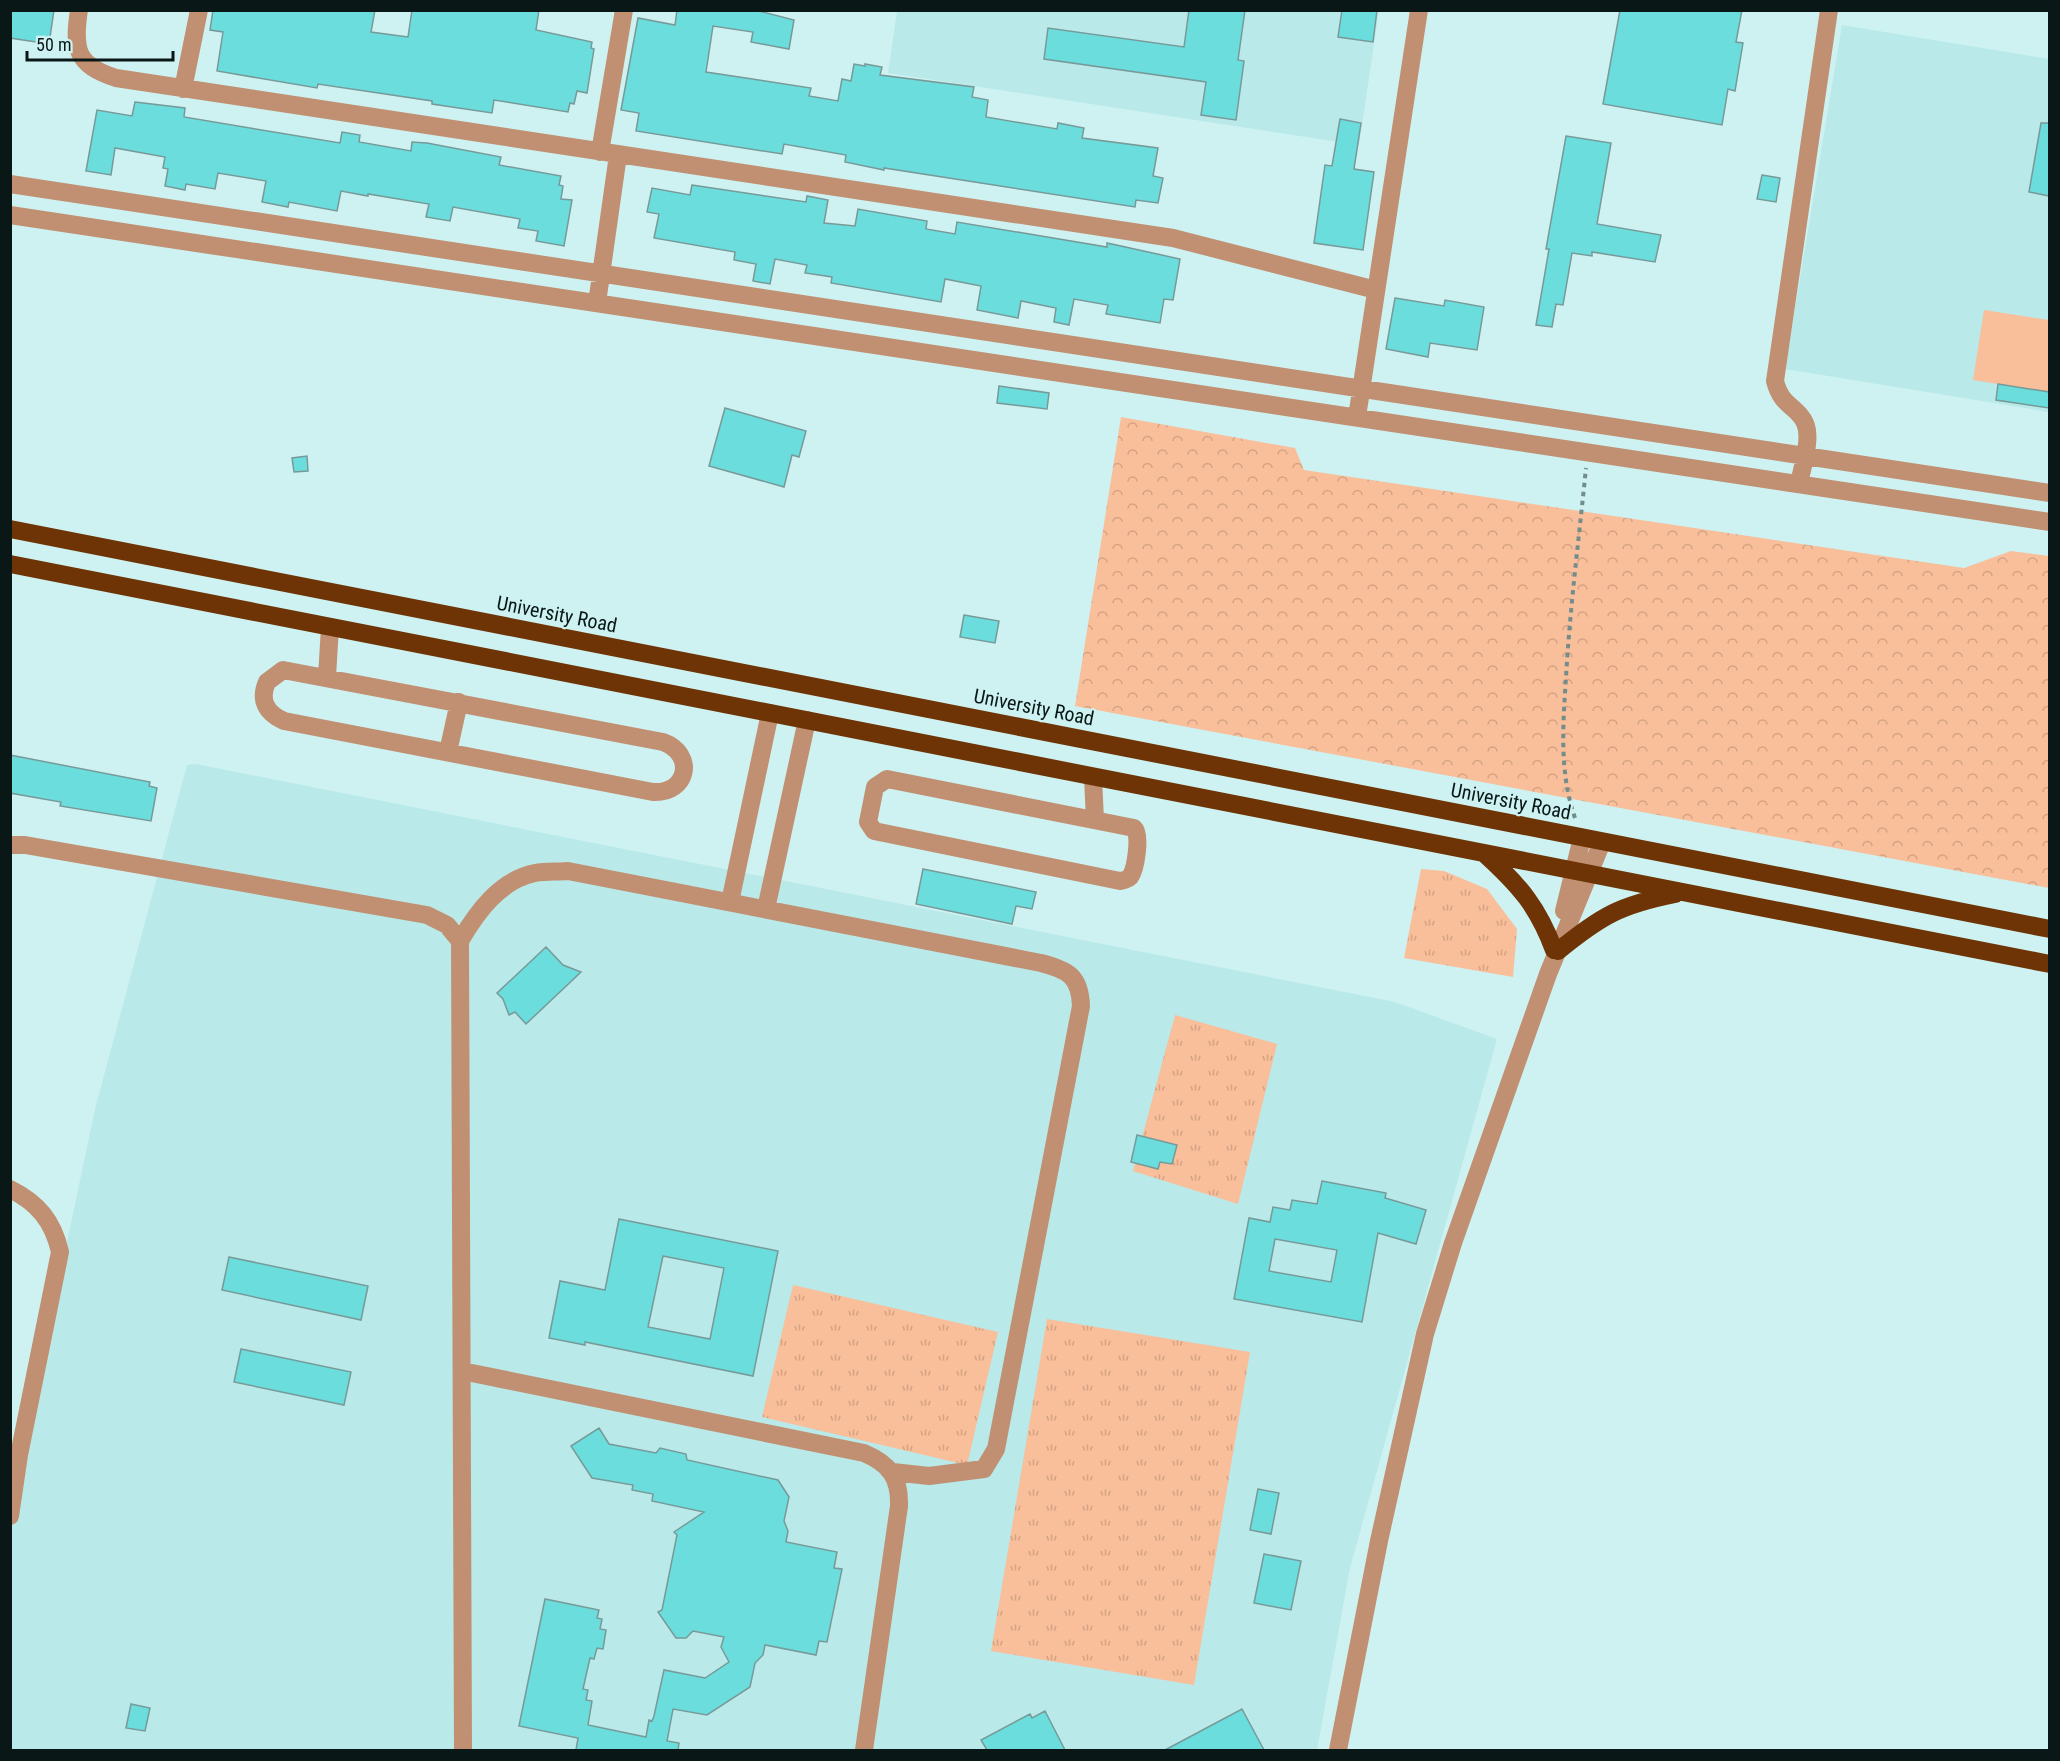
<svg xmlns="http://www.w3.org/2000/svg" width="2060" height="1761" viewBox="0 0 2060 1761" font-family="'Roboto Condensed',sans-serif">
<defs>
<pattern id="grass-tufts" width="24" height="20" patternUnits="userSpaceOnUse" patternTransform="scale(1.5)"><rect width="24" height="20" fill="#f9be9a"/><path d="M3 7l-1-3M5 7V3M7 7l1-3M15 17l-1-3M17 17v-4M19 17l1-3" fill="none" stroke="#d4a384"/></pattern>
<pattern id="park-crowns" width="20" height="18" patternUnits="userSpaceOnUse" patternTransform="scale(1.5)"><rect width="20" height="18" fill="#f9be9a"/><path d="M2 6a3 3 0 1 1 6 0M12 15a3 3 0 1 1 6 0" fill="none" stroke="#d4a384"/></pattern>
</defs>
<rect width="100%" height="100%" fill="#cef2f2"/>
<path fill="#bae9e9" d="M897 11H1379L1359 145 888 73Z
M1842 25 2049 59V412L1785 369Z
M196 764 1395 1002 1497 1039 1350 1568 1317 1750H11V1509L95 1109 187 765Z"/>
<path fill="url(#grass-tufts)" d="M1421 869 1444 871 1487 889 1517 929 1513 977 1404 958Z
M1175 1015 1277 1044 1238 1204 1133 1171Z
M793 1285 998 1332 967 1465 762 1417Z
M1047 1319 1250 1352 1194 1685 991 1651Z"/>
<path fill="url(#park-crowns)" d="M1121 417 1295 448 1304 470 1964 568 2011 551 2049 556V888L1075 706Z"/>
<path fill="#f9be9a" d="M1984 310 2049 320V392L1973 380Z"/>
<path fill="#6bdddd" stroke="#779a99" stroke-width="1.5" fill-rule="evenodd" d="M10 10H54L49 44 10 38Z
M213 10H375L371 32 408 37 412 10H539L536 30 592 42 591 48 594 49 587 93 577 91 574 104 570 103 568 112 494 100 492 113 432 104V101L318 84 317 88 217 71 223 32 210 30Z
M677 10H755L794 20 789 49 751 42 753 32 713 26 706 72 811 88 809 96 838 101 842 79 851 81 854 64 865 66V64L882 67 880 75 974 87 972 97 988 100 986 117 1057 129 1058 123 1084 128 1082 138 1158 148 1153 176 1163 178 1158 203 1136 200 1135 207 884 168V170L845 162 846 155 784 144 782 154 636 131 639 113 621 110 638 18 675 25Z
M1189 10H1245L1238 60 1244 61 1236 120 1201 115 1206 82 1044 59 1048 28 1184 47Z
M1342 10H1377L1373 42 1338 37Z
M1620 10H1742L1736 42 1743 43 1735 91 1728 89 1722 125 1603 104Z
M135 102 185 108 184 117 340 143 342 132 360 135 359 142 411 151 412 142 427 143 501 157 499 165 561 176 559 185 563 186 561 199 572 200 564 246 536 241 538 231 518 228 520 219 453 207 450 221 426 217 429 204 368 194V196L341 191 337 211 289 202 288 207 262 202 266 181 218 173 215 189 186 184 185 190 165 186 168 169 163 168 165 157 115 148 111 175 86 171 97 110 132 116Z
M1340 119 1361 123 1354 169 1374 172 1363 250 1314 243 1325 165 1332 166Z
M2041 123H2049V196L2029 192Z
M1566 136 1611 143 1597 224 1661 235 1655 262 1592 252V256L1572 253 1563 305 1556 304 1552 327 1536 325 1549 249H1546Z
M1762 175 1780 178 1776 202 1757 199Z
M692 185 806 202 807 196 828 200 824 223 855 226 858 209 927 221 926 229 955 234 957 222 1107 247V243L1180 259 1173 300 1164 299 1160 323 1106 314 1108 305 1074 299 1069 325 1054 322 1056 308 1021 301 1018 318 977 310 981 286 945 279 941 302 831 283 832 277 805 273 807 265 775 259 770 284 753 281 756 264 734 260 735 252 654 238 659 214 647 212 652 188 690 195Z
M1395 298 1444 306 1445 300 1484 307 1477 350 1430 343 1428 357 1386 349Z
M1998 384 2049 392V408L1996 400Z
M999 386 1049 393 1047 409 997 403Z
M725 408 806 431 799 457 792 455 784 487 709 466Z
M307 456 308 471 294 472 292 458Z
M964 615 999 621 995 643 960 637Z
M10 755 150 782 149 786 157 788 151 821 60 806 61 802 10 793Z
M923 869 1036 892 1032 909 1016 906 1012 924 916 904Z
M546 947 563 965 581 972 526 1024 515 1012 509 1015 503 999 497 993Z
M1137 1135 1177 1145 1172 1164 1160 1162 1158 1169 1131 1162Z
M1322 1181 1386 1193 1385 1198 1426 1210 1416 1244 1378 1233 1362 1322 1234 1299 1249 1218 1270 1222 1273 1207 1290 1210 1292 1200 1317 1204ZM1275 1239 1337 1250 1331 1282 1269 1271Z
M619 1219 778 1251 753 1376 585 1342V1345L549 1338 560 1281 605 1290ZM663 1256 724 1268 710 1339 648 1327Z
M229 1257 368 1286 361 1320 222 1290Z
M241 1349 351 1372 344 1405 234 1382Z
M599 1428 609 1444 656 1453 660 1448 686 1454 687 1460 778 1480 789 1497 784 1521 788 1531 786 1542 837 1552 834 1568 842 1569 827 1642 819 1641 816 1655 765 1645 763 1655 755 1663 750 1687 707 1715 673 1709 667 1741 679 1743 678 1750H576L578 1738 519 1726 545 1599 599 1610 597 1618 602 1619 600 1629 606 1630 603 1649 597 1648 594 1659 590 1658 583 1689 588 1690 586 1700 592 1701 588 1725 646 1737 649 1720 652 1721 654 1716 664 1670 705 1678 729 1662 721 1647 724 1637 693 1631 686 1638H676L658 1612 662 1610 677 1535 674 1532 704 1512 652 1501 653 1494 632 1490 633 1485 592 1478 571 1446Z
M1258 1489 1279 1493 1271 1534 1250 1530Z
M1264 1554 1301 1561 1291 1610 1254 1603Z
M131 1704 150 1708 145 1731 126 1728Z
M1242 1709 1264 1750H1165L1197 1733Z
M1045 1711 1065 1750H987L981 1740 1030 1714 1032 1718Z"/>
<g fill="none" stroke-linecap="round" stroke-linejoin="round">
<path stroke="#738c8c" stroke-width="4" stroke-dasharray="4.5 4.5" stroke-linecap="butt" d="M1575 818C1559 772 1563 725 1566 677 1570 607 1579 538 1586 468"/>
<path stroke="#c19072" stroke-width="18" d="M79 10C73 49 76 65 116 78L1173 238 1376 290
M183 89 199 10
M600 152 624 10
M10 184 2050 493
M10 215 2050 522
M597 303 618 155
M1357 417 1419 10
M1799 484C1802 467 1812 439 1805 423 1797 405 1782 408 1775 381L1829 10
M283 670 663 742C696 754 688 794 653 792L284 721C266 713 259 700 267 682Z
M327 677 330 627
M448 752 459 702
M1093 778 1095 820
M887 779 1134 828C1141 834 1136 869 1130 877 1127 880 1124 880 1120 881L874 831 868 822 875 787Z
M10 845H25L427 915 447 925 460 941 463 1750
M730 902 770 713
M766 909 807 720
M1564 911 1582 838
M460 941C477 912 500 880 535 873 546 871 557 872 568 871L1041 963C1068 970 1080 976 1081 1006L996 1449 984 1469 929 1476 893 1472
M10 1189C38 1203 53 1221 60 1252L19 1455 10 1516
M462 1371 864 1453C890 1464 900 1478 899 1506L864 1750
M1338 1750 1379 1541 1425 1334 1453 1243 1548 974 1602 842"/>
<path stroke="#6e3405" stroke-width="18" d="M10 529 2050 929
M10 564 2050 964
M1486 855C1520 886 1538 907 1554 950
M1558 951C1601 916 1620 905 1675 894"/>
</g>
<g text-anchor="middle" stroke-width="4.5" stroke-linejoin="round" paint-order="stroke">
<g font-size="20" fill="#0a1717" stroke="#cef2f2">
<text transform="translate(557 614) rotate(11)" y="7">University Road</text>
<text transform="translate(1034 707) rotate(11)" y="7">University Road</text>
<text transform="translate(1511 801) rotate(11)" y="7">University Road</text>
</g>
</g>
<rect width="2060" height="1761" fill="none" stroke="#0a1717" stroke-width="24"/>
<path d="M27 51v9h146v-9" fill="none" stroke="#0a1717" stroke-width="3"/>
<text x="36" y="51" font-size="18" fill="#0a1717" stroke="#cef2f2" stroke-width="4.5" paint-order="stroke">50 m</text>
</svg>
